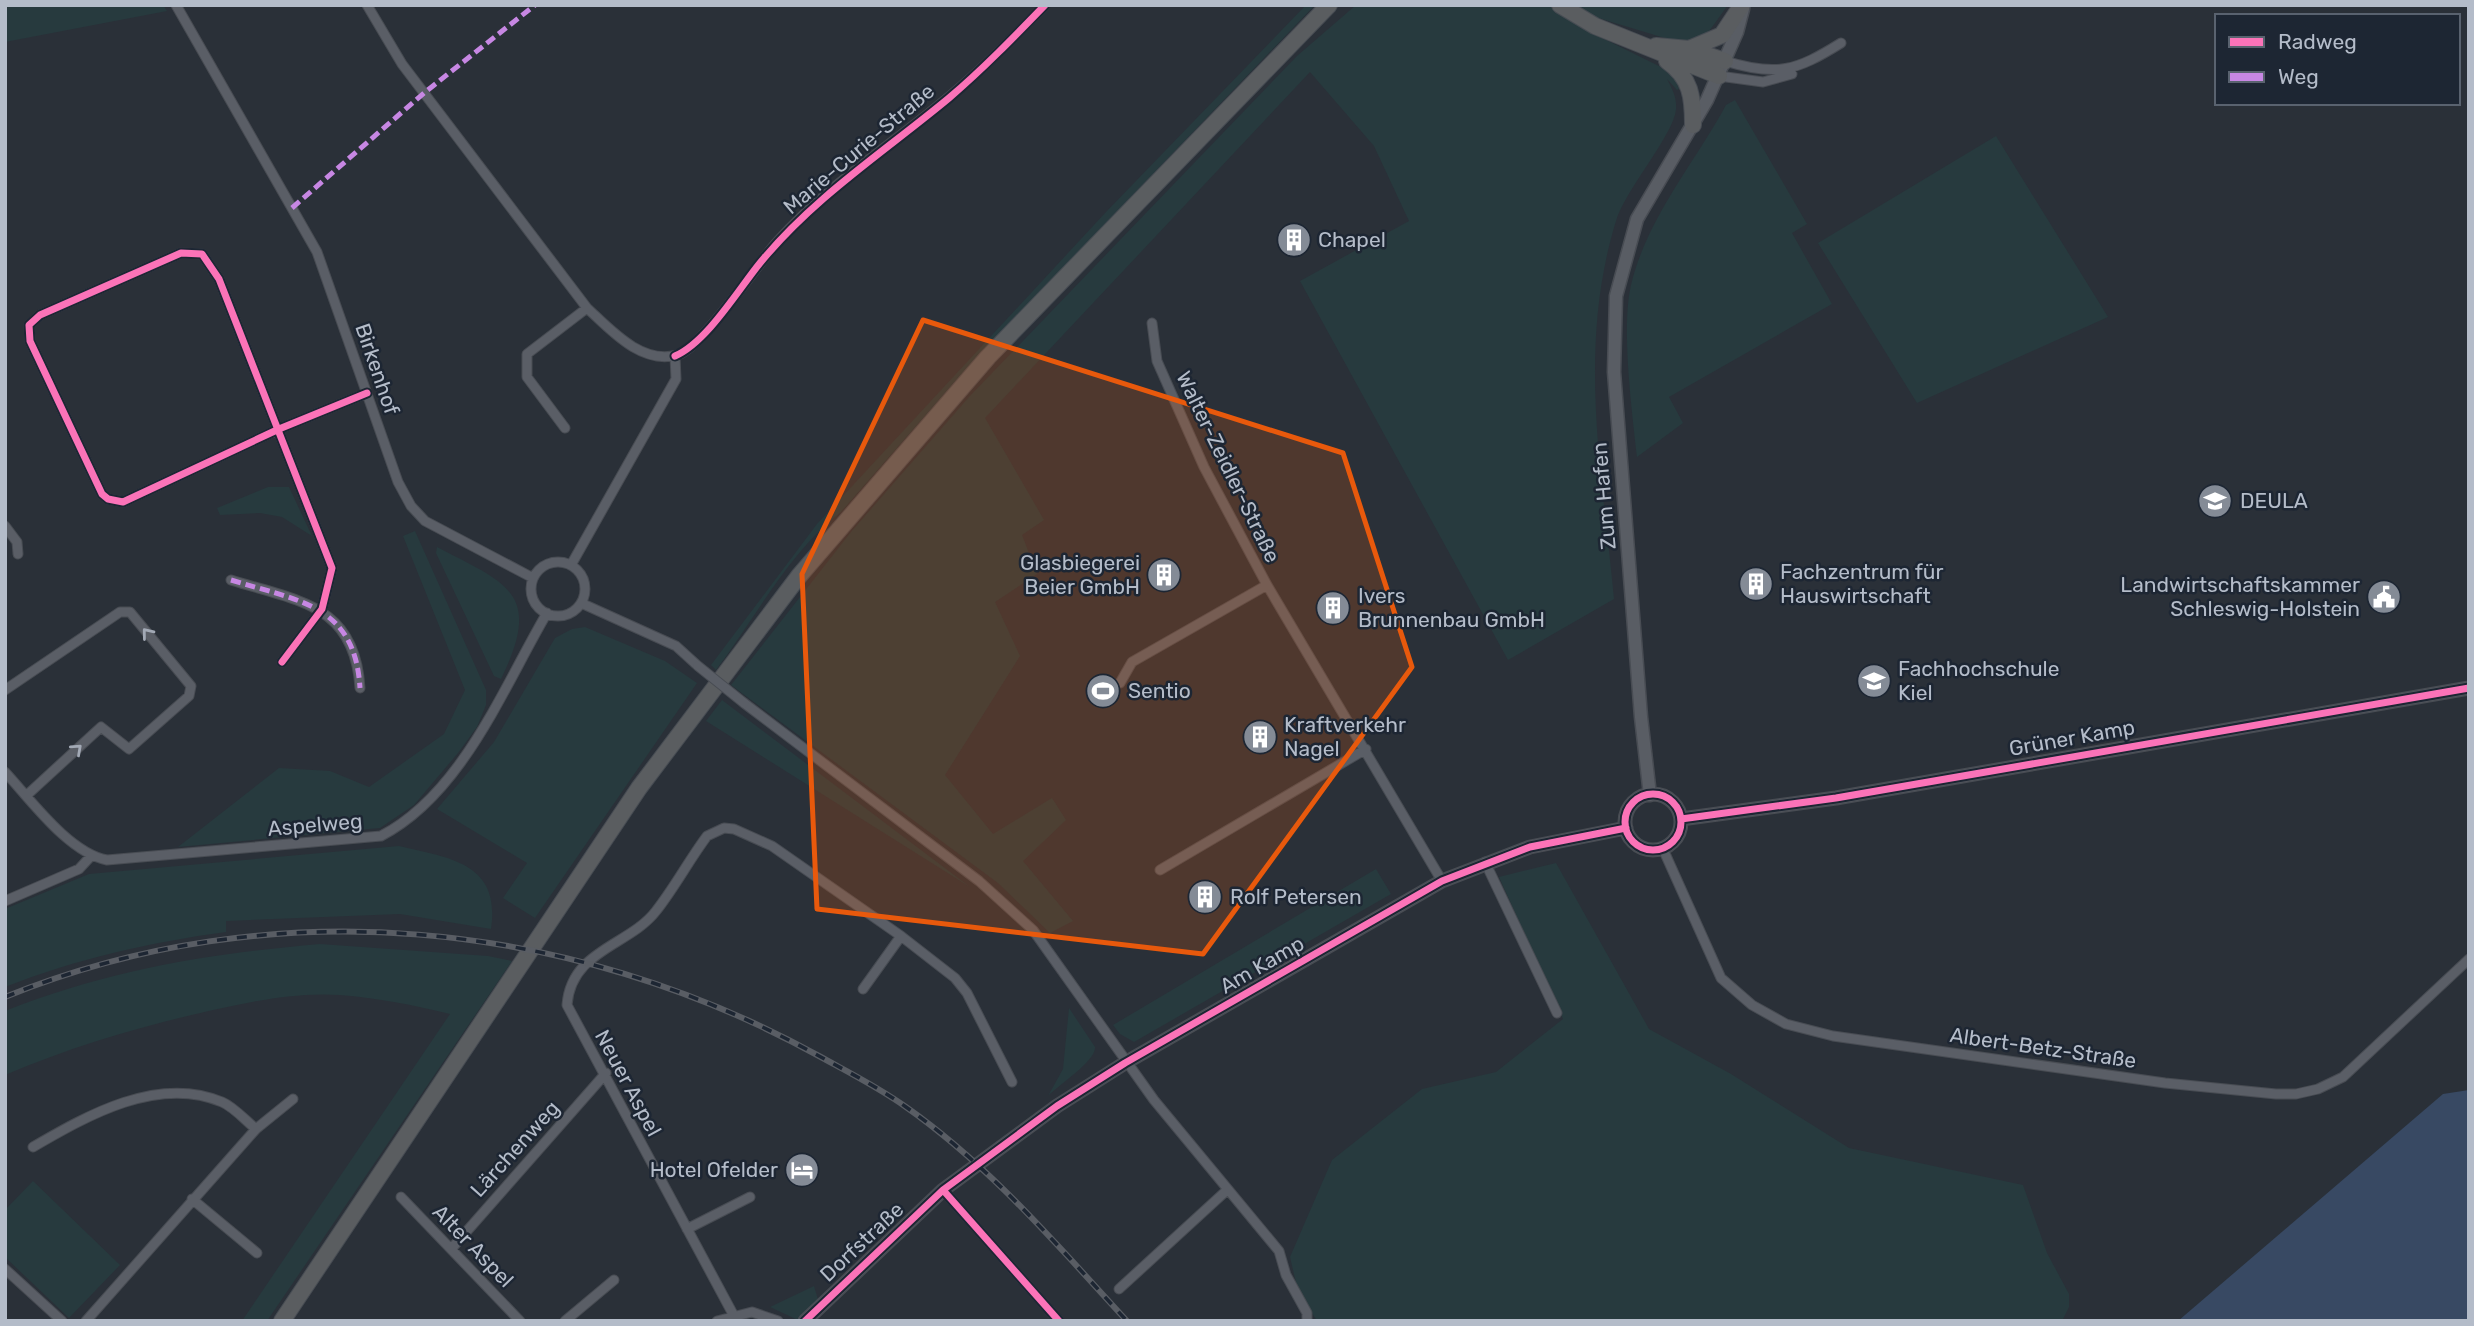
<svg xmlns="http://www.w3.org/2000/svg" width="2474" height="1326" viewBox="0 0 2474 1326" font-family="Rubik,sans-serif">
<rect width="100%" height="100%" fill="#2a3038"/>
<path fill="#273a3e" d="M5 5H163L167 11 5 42Z
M1306 5H1315L966 369 841 512C788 553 756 617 716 670L711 665 817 524 1106 212Z
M1356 5H1550L1590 32 1667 70 1682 87 1677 90 1667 79C1672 89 1677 97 1676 109 1674 135 1626 188 1616 221 1577 348 1602 470 1614 599L1508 660 1300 281 1409 221 1374 146 1310 72 985 418 1044 520 1022 535 1037 574 995 602 1020 656 945 775 993 834 1052 798 1066 820 1023 861 1073 921 1050 933 998 883 731 685 851 532 969 397 1297 56Z
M1574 5H1728L1707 34 1709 39 1678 42 1595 17Z
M1735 100 1807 224 1792 233 1832 304 1669 397 1683 423 1637 457C1632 411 1621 328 1631 285 1647 218 1694 164 1726 105Z
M1996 136 2108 317 1917 403 1818 243Z
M268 487H289L312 536 282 517 260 513 220 515 217 508Z
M415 531 486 690V705L477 727 458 753 414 805 380 828 178 847 279 768 330 771 369 787 444 734 465 690 403 536Z
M437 547C508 584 543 593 501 679L494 676 436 553Z
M585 627 665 661 697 683 535 918 503 898 527 863 437 809 494 742 555 638 572 629Z
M722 700 970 887 706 721Z
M399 846C450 858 501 863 491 929L400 914 226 921V932C151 942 76 959 5 987V909L89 874Z
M1556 863 1649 1029 1731 1074 1849 1148 2023 1185 2047 1253 2069 1294V1307L2062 1321H1317L1298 1291 1290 1257 1332 1160 1422 1089 1496 1072 1563 1019 1499 877Z
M1376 869 1391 894 1134 1042 1120 1034 1113 1025Z
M320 944 488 956 512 961 267 1321H242L450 1014C414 1005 377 998 340 995 297 992 254 1001 213 1010 142 1026 73 1046 5 1075V1011C112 969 207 954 320 944Z
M1069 1008 1095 1047C1096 1061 1060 1084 1048 1096L1063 1069Z
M33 1181 120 1265 69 1318 5 1257V1210Z
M814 1286 819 1303 800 1321 770 1307Z"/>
<path fill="#384963" d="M2469 1090V1321H2178L2443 1094Z"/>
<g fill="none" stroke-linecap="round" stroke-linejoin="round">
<g stroke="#484c53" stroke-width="11">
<path id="street" d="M176 5 317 252 398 482 411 506 425 521 533 578
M367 5 402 64 587 308C610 329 641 365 677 355 702 348 757 264 778 241 828 185 892 145 949 97 983 69 1014 37 1045 5
M1725 61C1777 77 1796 71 1841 43
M1719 76 1763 82 1792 74
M1152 323 1157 361 1204 467 1267 585 1442 881
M565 428 527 377V354L587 308
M5 526 17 542 18 554
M531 589a27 27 0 1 1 54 0a27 27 0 1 1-54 0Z
M571 565 676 379 675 356
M231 580C298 601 355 604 360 688
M581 603 676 646 698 666
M282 662 322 609 332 568 219 279 202 254 181 253 40 315 29 325 30 341 102 494 108 499 123 502 279 429 367 393
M1120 683 1132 662 1267 585
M5 690 120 612H130L191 686 189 696 129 749 101 727 27 795
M744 703 979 881 1033 930 1154 1100 1279 1251 1286 1275 1307 1313V1321
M5 772C31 800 69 853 107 860L381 836C462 794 503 688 547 613
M1663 849 1721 978 1752 1005 1786 1024 1833 1036 2165 1083 2276 1094H2296L2318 1089 2343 1077 2469 959
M1485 862 1557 1013
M1160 870 1366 749
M5 901 79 869 91 856
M863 989 901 936
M33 1147C88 1115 158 1075 222 1102 234 1107 246 1121 256 1129
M943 1190 1059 1321
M401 1197 520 1321
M192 1199 257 1253
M687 1229 750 1197
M452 1248 606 1073
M5 1269 62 1321
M1119 1289 1226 1191
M734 1316 567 1005C571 950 629 946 656 911 675 887 689 860 707 836L724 828 734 829 772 846 901 936 955 978 967 993 1012 1082
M86 1321 256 1129 293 1099
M565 1321 614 1280
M717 1321 752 1312 778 1321"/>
</g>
<g stroke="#484c53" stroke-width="15">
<path id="secondary" d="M1625 822a28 28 0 1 1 56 0a28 28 0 1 1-56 0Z
M1650 795 1641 717 1614 372 1616 296 1637 219 1707 100 1737 32 1743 9
M1681 819 1836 798 2469 688
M805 1321 943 1190 1057 1106 1125 1063 1442 881 1530 847 1626 828"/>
</g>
<g stroke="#474c53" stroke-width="18">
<path id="highway" d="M1560 5 1595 26 1719 76
M1656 46 1689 49 1725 61
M1689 49 1722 35 1742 5
M1667 61C1691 78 1693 97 1693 125
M282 1321 639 788 799 576 988 357 1329 5"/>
</g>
<use href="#street" stroke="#5a5e66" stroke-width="9"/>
<use href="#secondary" stroke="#595d64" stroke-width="12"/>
<use href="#highway" stroke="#5a5d60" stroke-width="16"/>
<g stroke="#595d64" stroke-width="6">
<path id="rail" d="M5 997C271 889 571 919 819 1056 848 1072 878 1087 906 1107 990 1166 1057 1245 1127 1321"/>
</g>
<use href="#rail" stroke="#1d2633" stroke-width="3.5" stroke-dasharray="10" stroke-linecap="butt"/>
<g stroke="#484c53" stroke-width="11" stroke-linecap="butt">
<path id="street-bridge" d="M698 666 744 703"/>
</g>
<use href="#street-bridge" stroke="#5a5e66" stroke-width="9"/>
<path stroke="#c787e3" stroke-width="5" stroke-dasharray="10 5" stroke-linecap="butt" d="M292 208 424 93 535 5
M231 580C298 601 355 604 360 688"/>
<g stroke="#1d2633" stroke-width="11">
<path id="cycleway" d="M675 356C707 342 738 290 760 263 814 197 884 152 949 98 983 69 1014 37 1045 5
M282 662 322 609 332 568 219 279 202 254 181 253 40 315 29 325 30 341 102 494 108 499 123 502 279 429 367 393
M1625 822a28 28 0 1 1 56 0a28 28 0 1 1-56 0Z
M1681 819 1836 798 2469 688
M943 1190 1059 1321
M805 1321 943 1190 1057 1106 1125 1063 1442 881 1530 847 1626 828"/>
</g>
<use href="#cycleway" stroke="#fb73b8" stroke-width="7"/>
</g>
<defs><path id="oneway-chevron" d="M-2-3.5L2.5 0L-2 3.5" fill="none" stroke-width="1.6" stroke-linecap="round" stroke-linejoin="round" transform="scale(1.75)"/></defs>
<g stroke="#a2a9b5">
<use href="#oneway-chevron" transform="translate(147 633) rotate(-129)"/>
<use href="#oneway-chevron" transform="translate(77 749) rotate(-42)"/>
</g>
<path fill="#e8590c" fill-opacity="0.2" stroke="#e8590c" stroke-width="5" stroke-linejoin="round" d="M923 320 1343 453 1412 667 1203 954 817 909 802 574Z"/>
<defs>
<g id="building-disc" transform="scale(1.75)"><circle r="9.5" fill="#848b96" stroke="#1d2633"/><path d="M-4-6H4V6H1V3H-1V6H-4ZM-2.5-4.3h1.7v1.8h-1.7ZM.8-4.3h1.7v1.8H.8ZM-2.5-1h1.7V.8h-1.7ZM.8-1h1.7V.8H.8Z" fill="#fff"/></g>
<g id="school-disc" transform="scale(1.75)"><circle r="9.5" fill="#848b96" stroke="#1d2633"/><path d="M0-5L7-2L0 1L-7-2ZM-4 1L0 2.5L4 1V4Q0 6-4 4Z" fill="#fff"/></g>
<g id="civic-disc" transform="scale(1.75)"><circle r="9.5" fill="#848b96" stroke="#1d2633"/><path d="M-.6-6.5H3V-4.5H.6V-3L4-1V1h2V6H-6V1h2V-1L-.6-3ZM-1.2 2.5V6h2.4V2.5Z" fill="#fff"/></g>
<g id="university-disc" transform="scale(1.75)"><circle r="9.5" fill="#848b96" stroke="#1d2633"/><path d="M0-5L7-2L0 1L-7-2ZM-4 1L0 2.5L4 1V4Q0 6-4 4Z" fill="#fff"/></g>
<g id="stadium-disc" transform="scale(1.75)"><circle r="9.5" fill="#848b96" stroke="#1d2633"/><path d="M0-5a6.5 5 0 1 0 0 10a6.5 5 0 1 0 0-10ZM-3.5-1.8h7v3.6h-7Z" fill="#fff"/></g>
<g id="hotel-disc" transform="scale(1.75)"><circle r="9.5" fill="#848b96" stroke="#1d2633"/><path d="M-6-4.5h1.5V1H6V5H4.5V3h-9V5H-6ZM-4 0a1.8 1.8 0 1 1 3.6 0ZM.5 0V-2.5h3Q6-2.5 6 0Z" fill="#fff"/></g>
</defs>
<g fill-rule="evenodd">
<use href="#building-disc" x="1294" y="240"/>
<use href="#school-disc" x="2215" y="501"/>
<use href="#building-disc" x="1164" y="575"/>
<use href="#building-disc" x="1756" y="584"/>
<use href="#civic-disc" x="2384" y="597"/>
<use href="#building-disc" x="1333" y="608"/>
<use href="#university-disc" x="1874" y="681"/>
<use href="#stadium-disc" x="1103" y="691"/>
<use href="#building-disc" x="1260" y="737"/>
<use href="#building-disc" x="1205" y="897"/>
<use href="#hotel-disc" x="802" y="1170"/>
</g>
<g text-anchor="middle" stroke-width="5" stroke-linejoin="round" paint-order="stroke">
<g font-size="21" fill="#b4bcc9" stroke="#1d2633">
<text transform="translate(859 149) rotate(-40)" y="7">Marie-Curie-Straße</text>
<text transform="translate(377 369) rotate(71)" y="7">Birkenhof</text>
<text transform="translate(1228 467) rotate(64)" y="7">Walter-Zeidler-Straße</text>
<text transform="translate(1604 496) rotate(-95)" y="7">Zum Hafen</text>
<text transform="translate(2072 738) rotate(-10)" y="7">Grüner Kamp</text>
<text transform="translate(315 825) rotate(-5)" y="7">Aspelweg</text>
<text transform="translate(1262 965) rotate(-30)" y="7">Am Kamp</text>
<text transform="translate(2043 1048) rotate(8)" y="7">Albert-Betz-Straße</text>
<text transform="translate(628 1083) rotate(62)" y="7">Neuer Aspel</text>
<text transform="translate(515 1149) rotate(-48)" y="7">Lärchenweg</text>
<text transform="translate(862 1242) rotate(-43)" y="7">Dorfstraße</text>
<text transform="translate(473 1246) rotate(46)" y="7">Alter Aspel</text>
</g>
<g font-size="21" fill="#b4bcc9" stroke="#1d2633" text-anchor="start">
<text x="1318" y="247">Chapel</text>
<text x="2240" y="508">DEULA</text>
<text x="1140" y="570" text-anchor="end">Glasbiegerei<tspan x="1140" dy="24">Beier GmbH</tspan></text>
<text x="1780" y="579">Fachzentrum für<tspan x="1780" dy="24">Hauswirtschaft</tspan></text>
<text x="2360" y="592" text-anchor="end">Landwirtschaftskammer<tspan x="2360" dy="24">Schleswig-Holstein</tspan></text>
<text x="1358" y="603">Ivers<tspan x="1358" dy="24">Brunnenbau GmbH</tspan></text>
<text x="1898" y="676">Fachhochschule<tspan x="1898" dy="24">Kiel</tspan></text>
<text x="1128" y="698">Sentio</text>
<text x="1284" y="732">Kraftverkehr<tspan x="1284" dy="24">Nagel</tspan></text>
<text x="1230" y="904">Rolf Petersen</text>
<text x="778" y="1177" text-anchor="end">Hotel Ofelder</text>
</g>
</g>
<rect width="2474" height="1326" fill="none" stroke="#b4bcc9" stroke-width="14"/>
<rect x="2215" y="14" width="245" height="91" fill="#1d2633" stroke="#59626f" stroke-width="2"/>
<rect x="2229" y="37" width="35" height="10" fill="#fb73b8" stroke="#59626f" stroke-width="2"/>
<text x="2278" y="49" font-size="21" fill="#b4bcc9">Radweg</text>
<rect x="2229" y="72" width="35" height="10" fill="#c787e3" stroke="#59626f" stroke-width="2"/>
<text x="2278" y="84" font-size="21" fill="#b4bcc9">Weg</text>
</svg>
